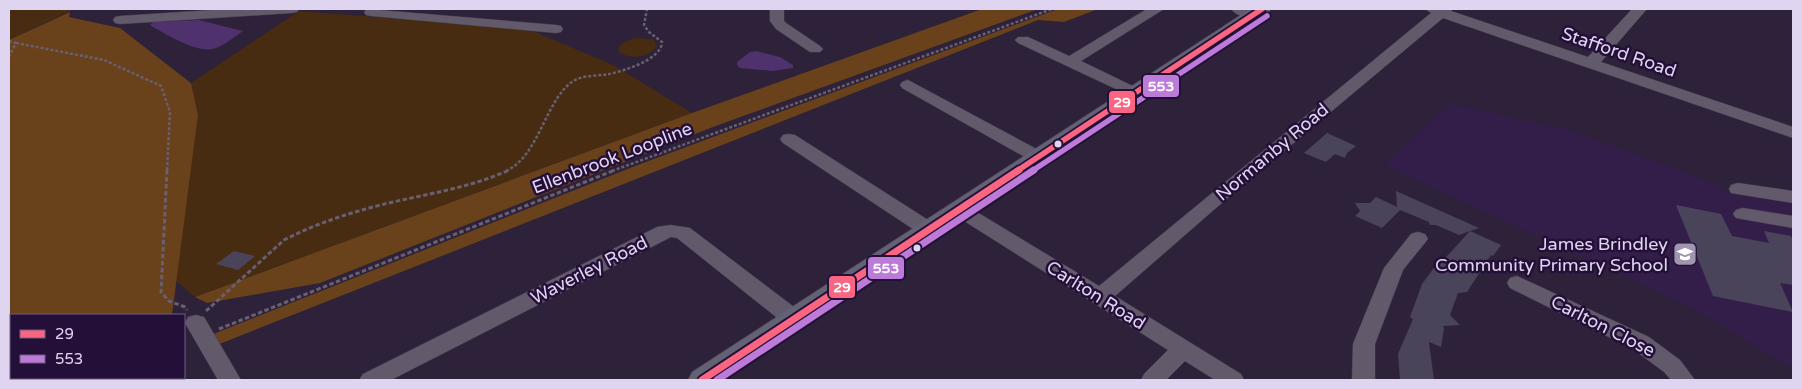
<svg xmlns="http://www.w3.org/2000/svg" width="1802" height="389" viewBox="0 0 1802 389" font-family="'Varela Round',sans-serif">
<rect width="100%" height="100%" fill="#2d2239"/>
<path fill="#331e4a" d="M1449 103 1573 131 1722 186 1724 192 1793 202V366L1784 364 1690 307 1384 165Z"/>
<path fill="#472c11" d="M9 9H74L9 40Z
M299 11 528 29 613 65 692 113 195 297 176 281 198 115 191 83Z
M634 38 653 39 657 46C649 58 628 61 618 50L621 44Z"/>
<path fill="#69411b" d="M982 9H1038L713 127 320 283 207 303 195 297 692 113Z
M1058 9H1098L1064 22 1038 20 217 345 211 335 635 166Z
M70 12 69 17 120 28 191 83 198 115 172 315H11V378H143L138 380H9V40Z"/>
<path fill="#4e316d" d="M199 20 243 31C234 37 223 47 212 49 194 52 165 34 150 25L153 22Z
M756 51 780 57 793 65V68L773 71 740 68 737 65V62L750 52Z"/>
<path fill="#4a445b" d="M1327 133 1356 146 1347 153 1345 158 1335 154 1326 162 1304 153Z
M1396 191 1479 228 1470 231 1501 245 1493 256 1491 255 1467 292 1458 293 1450 315 1460 325 1443 326 1444 329 1441 347 1429 342 1434 380H1400L1398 354 1413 319 1410 317 1422 284 1439 261 1441 262 1450 253 1470 231 1459 235 1436 225H1430L1429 222 1400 210 1382 228 1355 216 1360 211 1355 203H1370L1376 197 1397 207Z
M1676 205 1721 214 1732 236 1769 243 1764 231 1791 236 1793 241V285L1780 283 1793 312 1713 296Z
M234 251 255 256 238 270 216 264Z"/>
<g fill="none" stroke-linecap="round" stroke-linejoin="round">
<g stroke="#463d51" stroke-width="1">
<path id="minor" d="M228 9H299L297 12 292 13 120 24 115 23 113 20 115 17 120 16Z
M367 9 556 25 561 26 563 29 561 32 556 33 371 16 366 15 364 12Z
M770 9H784V21L786 23 820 46 823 49 820 52H810L776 29 770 21Z
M1147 9H1164L1081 61 1141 90 1143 93 1141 96 1135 98 1018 43 1015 40 1018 37H1028L1069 56Z
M1231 9C1241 8 1253 7 1260 15L1258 18C1250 20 1236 16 1231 9Z
M1425 9H1452L1451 11 1588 57 1632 9H1647L1601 62 1793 127V138L1443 18 1216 208 1115 296 1241 374 1244 380H1215L1185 361 1166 380H1141L1144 374 1168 350 953 214 950 210 953 206 960 204 967 206 1099 286 1431 13Z
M908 80 1044 153 1047 157 1044 161 1038 162 1032 161 902 88 900 85 902 82Z
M789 134 795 135 936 225 939 230 936 235 929 236 922 235 783 143 780 139 783 135Z
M1738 183 1793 191V203L1731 193 1729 189 1731 185Z
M1743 208 1793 216V228L1736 218 1733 214 1736 210Z
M671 225 690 228 802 313 805 319 802 325 794 327 786 325 677 238 671 237 391 380H359L363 374 657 227Z
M1418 232 1425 234 1428 239 1403 270 1375 344V380H1352L1353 344 1384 268 1411 234Z
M1517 276 1649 337 1680 360 1695 380H1671L1664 372 1633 349 1510 288 1507 283 1510 278Z
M196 315 204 317 241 380H218L185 323 188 317Z"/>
</g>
<g stroke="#463d51" stroke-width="1">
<path id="major" d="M1250 9H1271L1268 13 724 380H688L692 372Z"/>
</g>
<path stroke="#686071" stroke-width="2.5" stroke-dasharray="3 2" stroke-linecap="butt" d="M9 41 16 43 9 56
M16 43 104 60 161 86 170 112 167 171
M506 171C540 156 546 96 575 80 585 75 598 76 609 74 624 71 662 59 662 42L649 32 644 25 647 9
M612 171 1052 9"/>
<path stroke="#686071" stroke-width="3" stroke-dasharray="4.5 2.5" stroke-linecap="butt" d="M167 170 161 292 169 301 185 307 187 310
M206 311 284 240C319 222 355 211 393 202 432 193 472 187 509 170
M219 329 615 170
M41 380 46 378"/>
<use href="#minor" fill="#62596b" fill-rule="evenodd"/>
<use href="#major" fill="#636174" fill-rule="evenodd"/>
<g stroke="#230f37" stroke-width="9">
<path id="bus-1-far1" d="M1017 171 1262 9"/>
</g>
<g stroke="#230f37" stroke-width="11">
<path id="bus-1" d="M702 380 1019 170"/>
</g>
<g stroke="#230f37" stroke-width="9">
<path id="bus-2-far1" d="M1032 171 1267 16"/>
</g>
<g stroke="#230f37" stroke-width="11">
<path id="bus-2" d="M717 380 1034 170"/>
</g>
<use href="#bus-1-far1" stroke="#fa6682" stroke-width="5.5"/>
<use href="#bus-1" stroke="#fa6682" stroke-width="7"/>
<use href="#bus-2-far1" stroke="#bd7bd9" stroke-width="5.5"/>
<use href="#bus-2" stroke="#bd7bd9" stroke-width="7"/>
</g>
<defs>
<g id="school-square" transform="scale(1.25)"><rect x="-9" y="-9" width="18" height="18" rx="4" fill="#a196b1" stroke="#230f37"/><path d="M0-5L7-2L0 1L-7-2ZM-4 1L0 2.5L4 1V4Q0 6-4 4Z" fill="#fff"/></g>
</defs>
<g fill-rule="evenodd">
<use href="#school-square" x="1685" y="254"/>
</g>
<g fill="#e0d5f1" stroke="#230f37" stroke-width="2">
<circle cx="1058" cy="144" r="4.5"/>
<circle cx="917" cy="248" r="4.5"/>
</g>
<g text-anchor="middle" stroke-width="5" stroke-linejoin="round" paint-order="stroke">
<g font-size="18" fill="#e0d5f1" stroke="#230f37">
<text transform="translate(1619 52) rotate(19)" y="6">Stafford Road</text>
<text transform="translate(1272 152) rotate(-40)" y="6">Normanby Road</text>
<text transform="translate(612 158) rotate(-21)" y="6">Ellenbrook Loopline</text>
<text transform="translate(589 270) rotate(-27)" y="6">Waverley Road</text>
<text transform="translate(1096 295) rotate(32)" y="6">Carlton Road</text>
<text transform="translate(1603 326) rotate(27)" y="6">Carlton Close</text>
</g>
<g font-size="18" fill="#e0d5f1" stroke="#230f37" text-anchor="end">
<text x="1668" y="250">James Brindley<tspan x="1668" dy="21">Community Primary School</tspan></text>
</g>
</g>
<g stroke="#230f37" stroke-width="2">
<rect x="1142" y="74" width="38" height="24" rx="5" fill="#bd7bd9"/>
<rect x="1108" y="90" width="28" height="24" rx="5" fill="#fa6682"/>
<rect x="867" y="256" width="38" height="24" rx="5" fill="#bd7bd9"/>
<rect x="828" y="275" width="28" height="24" rx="5" fill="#fa6682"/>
</g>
<g font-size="14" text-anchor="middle" font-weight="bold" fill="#fff">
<text x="1161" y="91">553</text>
<text x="1122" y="107">29</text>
<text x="886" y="273">553</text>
<text x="842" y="292">29</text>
</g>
<rect width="1802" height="389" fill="none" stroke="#e0d5f1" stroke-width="20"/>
<rect x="10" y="314" width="175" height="65" fill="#230f37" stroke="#6f5e81"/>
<rect x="20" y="330" width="25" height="8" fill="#fa6682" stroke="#6f5e81"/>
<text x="55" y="339" font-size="15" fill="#e0d5f1">29</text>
<rect x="20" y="355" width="25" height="8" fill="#bd7bd9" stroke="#6f5e81"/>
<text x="55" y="364" font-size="15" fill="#e0d5f1">553</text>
</svg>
